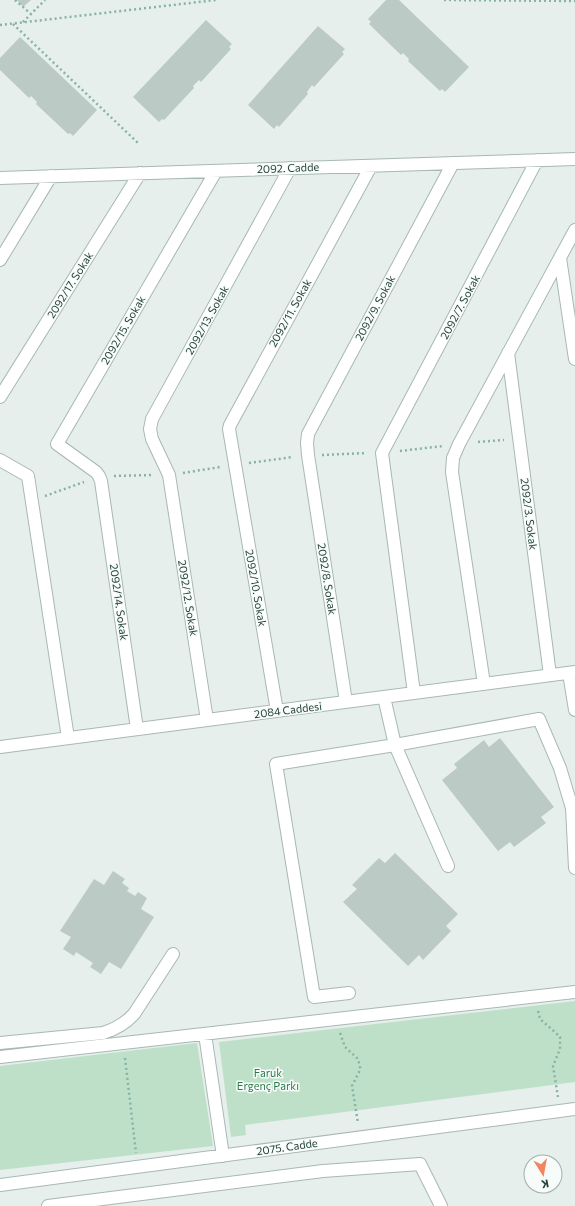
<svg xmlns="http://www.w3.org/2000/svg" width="575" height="1206" viewBox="0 0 575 1206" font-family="Commissioner,sans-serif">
<rect width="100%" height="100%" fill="#e6efeb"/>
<path fill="#bfe0c8" d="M575 1001V1082L245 1125 246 1135 231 1137 219 1042Z
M197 1043 213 1146 0 1170V1066Z"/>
<path fill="#bbcac4" d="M17 0H31L23 7Z
M386 0H399L469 67 445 92 442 89 440 91 408 61 409 59 403 53 401 55 369 24 371 22 368 19Z
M206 20 232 44 229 47 231 49 201 82 199 80 193 86 194 88 164 120 162 119 159 122 133 97Z
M318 26 345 49 342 52 344 54 314 87 312 85 307 92 308 94 279 127 277 125 274 129 248 105Z
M20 37 97 110 73 136 70 133 68 134 36 104 37 102 31 96 29 98 0 70V58Z
M500 738 554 807 541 817 546 823 514 847 510 842 498 851 442 780 457 768 454 764 484 740 489 747Z
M395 853 458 914 446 926 451 931 423 960 419 955 408 966 343 902 357 889 352 885 379 858 385 863Z
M113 871 125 879 122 883 129 888 127 891 135 896 138 892 147 898 141 909 154 917 121 969 109 962 101 974 90 967 93 963 76 952 74 956 63 949 71 937 60 931 94 879 104 885Z"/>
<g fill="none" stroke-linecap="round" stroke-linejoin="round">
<g stroke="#a8b8b2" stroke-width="14">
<path id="minor" d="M0 178 575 159
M560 258 575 359
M0 260 51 176
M508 353 550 675
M0 397 140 173
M0 460 28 476 68 738
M569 673 575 710
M484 684 452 472 453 458 459 444 575 230
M414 693 382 453 537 160
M384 697 395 745 448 866
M346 702 308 455 307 443 308 434 453 163
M277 711 229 429 230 425 371 166
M207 720 169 475 152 439 150 429 152 419 290 168
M137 729 101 481 99 476 96 472 57 444 216 171
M0 747 575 672
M349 993 314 997 276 764 395 745 539 719 560 768 572 808 575 868
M205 1034 223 1156
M0 1043 103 1033C116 1029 125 1024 134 1014L173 954
M0 1057 575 992
M0 1185 575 1109
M48 1206 323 1171 420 1164 441 1206"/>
</g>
<path stroke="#86b3a5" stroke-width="2.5" stroke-dasharray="2 3" stroke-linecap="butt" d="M15 0 31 14
M444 0 575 1
M23 22 45 0
M13 24 138 143
M0 25 216 0
M478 442 504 440
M400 451 443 446
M322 455 367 453
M249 463 293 457
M183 473 220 467
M114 476 153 475
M45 496 84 482
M538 1011 540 1019 556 1033 560 1037V1049L553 1066 558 1097
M340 1033 345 1047 357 1058 360 1065V1070L352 1086 358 1123
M125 1058 136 1153"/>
<use href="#minor" stroke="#fff" stroke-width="12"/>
</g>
<g text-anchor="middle" stroke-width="3" stroke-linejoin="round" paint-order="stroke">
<g font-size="11" fill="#24423a" stroke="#f7fbf9">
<text transform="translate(288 168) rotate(-2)" y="4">2092. Cadde</text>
<text transform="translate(70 285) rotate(-58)" y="4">2092/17. Sokak</text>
<text transform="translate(460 307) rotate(-62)" y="4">2092/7. Sokak</text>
<text transform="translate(375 308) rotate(-62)" y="4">2092/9. Sokak</text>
<text transform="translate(290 313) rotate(-61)" y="4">2092/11. Sokak</text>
<text transform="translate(207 320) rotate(-61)" y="4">2092/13. Sokak</text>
<text transform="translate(123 330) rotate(-60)" y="4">2092/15. Sokak</text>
<text transform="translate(529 514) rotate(83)" y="4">2092/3. Sokak</text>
<text transform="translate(327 579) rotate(81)" y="4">2092/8. Sokak</text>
<text transform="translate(256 588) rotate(80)" y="4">2092/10. Sokak</text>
<text transform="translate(188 598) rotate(81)" y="4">2092/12. Sokak</text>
<text transform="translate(119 602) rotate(82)" y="4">2092/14. Sokak</text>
<text transform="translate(288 710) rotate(-7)" y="4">2084 Caddesi</text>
<text transform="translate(287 1147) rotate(-8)" y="4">2075. Cadde</text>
</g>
<g font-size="11" fill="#2d7a4b" stroke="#f7fbf9">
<text x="268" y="1077">Faruk<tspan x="268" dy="13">Ergenç Parkı</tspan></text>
</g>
</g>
<g transform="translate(543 1174) rotate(169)"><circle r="19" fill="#f7fbf9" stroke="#a3b1ad"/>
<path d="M0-3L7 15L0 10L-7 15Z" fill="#f4845f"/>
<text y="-6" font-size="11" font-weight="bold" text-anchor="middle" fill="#24423a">K</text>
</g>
</svg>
